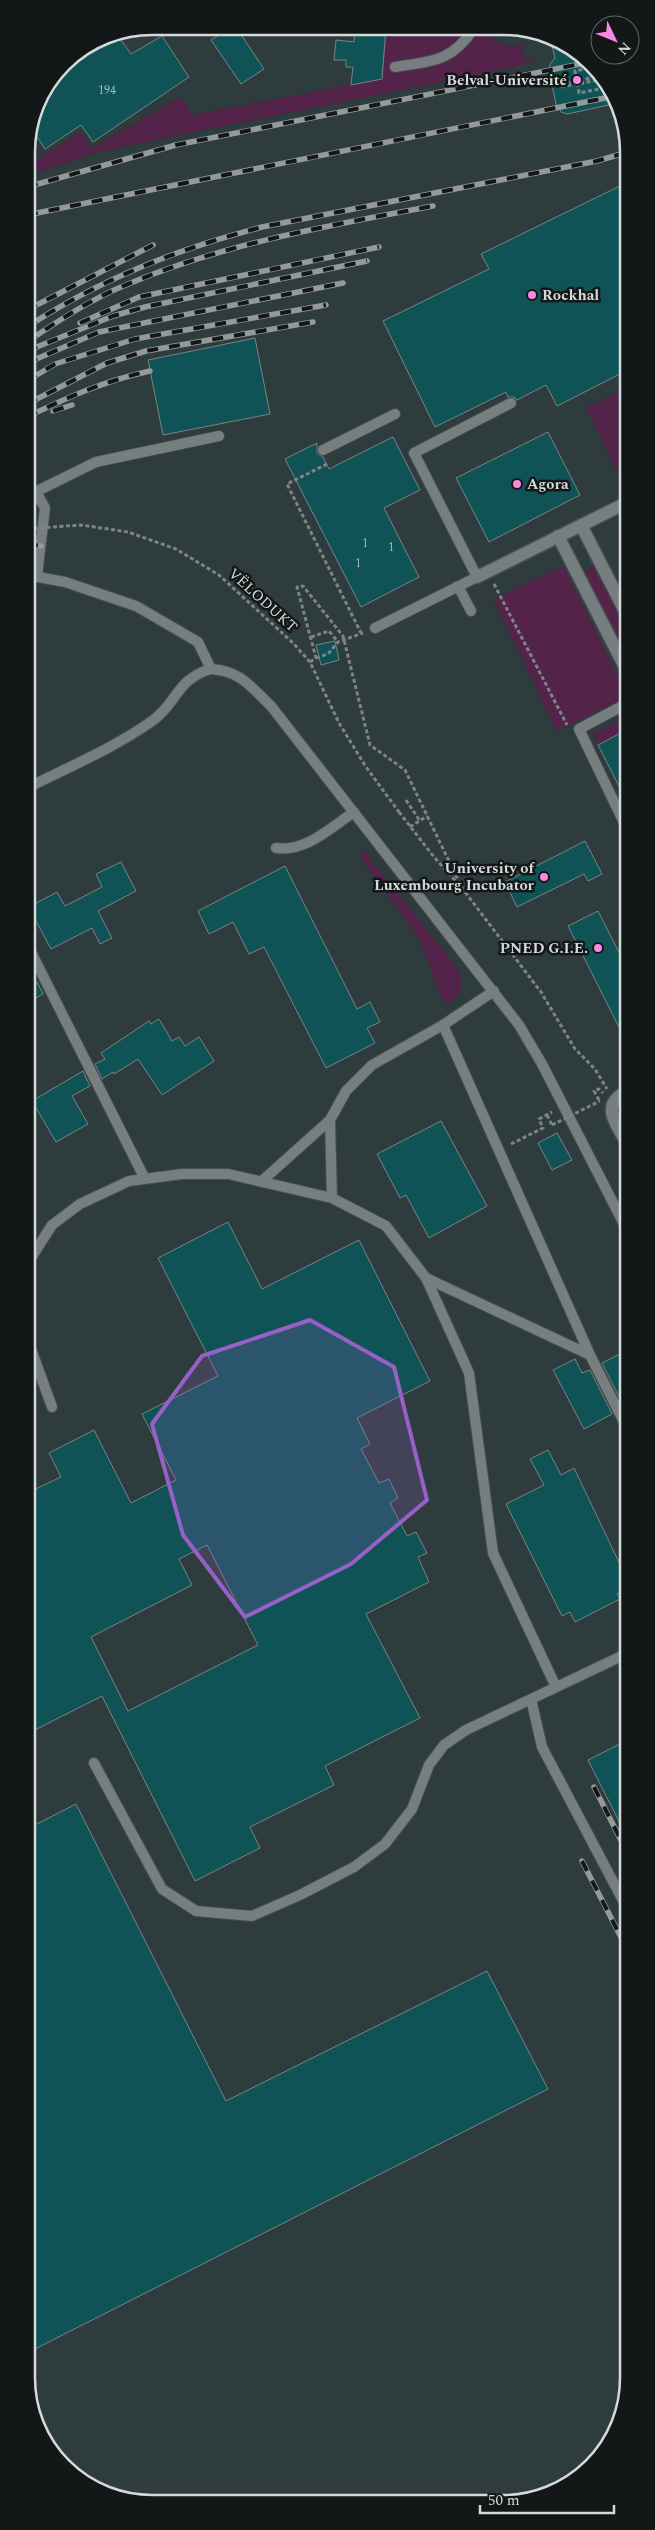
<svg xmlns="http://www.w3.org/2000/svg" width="655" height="2530" viewBox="0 0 655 2530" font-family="Spectral,serif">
<rect width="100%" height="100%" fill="#282f30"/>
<path fill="#2e3c3d" d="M152 26 386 28 382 79 192 115 181 97 91 148 27 166V144L36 104 63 63 104 36Z
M476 28 528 29 592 63 616 96 628 135V2386L619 2426 597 2461 566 2487 520 2503 127 2501 89 2487 58 2461 27 2395V176L97 152 532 62 526 59 521 51 524 44 514 46 501 44Z"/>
<path fill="#53234a" d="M386 28H476L501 44 514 46 524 43 521 51 526 59 533 63 97 152 27 176V166L80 132 92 148 181 97 192 115 381 79Z
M628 388V481L623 484 586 408Z
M563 566 628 696 557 731 493 599Z
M596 566 628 629V661L583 572Z
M628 709V729L598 745 593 734 619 721 616 715Z
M361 847 459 970C463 985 462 994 449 1003L443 1001 418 936 362 860Z
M628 848V870L619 852Z"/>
<path fill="#105356" stroke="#7a8383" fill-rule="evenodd" d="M231 27H236L264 69 241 84 211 40Z
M355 28H386L382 79 351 85 353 67H346V60H334L336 40 354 42Z
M116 33 131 54 162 36 189 77 93 142 81 125 45 149 38 138 26 146 36 104 63 63 104 36Z
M551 41 592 63 616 96 618 103 567 114 561 112 556 104 549 71 550 64 555 58Z
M628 182V370L557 406 546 385 517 400 514 397H508L506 392 435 427 383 321 489 269 481 254Z
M255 338 270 414 163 435 148 360Z
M548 432 580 495 489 542 456 478Z
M393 437 420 490 384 508 419 577 361 607 285 459 317 443V453L323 457 329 469Z
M335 641 339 660 321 665 316 645Z
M628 729V804L598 745Z
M585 841 602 874 588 881 584 874 517 907 505 882Z
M121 862 136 891 98 911 112 938 100 944 92 928 51 949 36 921 33 923 27 908 57 892 65 906 102 887 96 874Z
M285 866 357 1009 370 1002 380 1022 367 1028 375 1043 326 1068 264 947 249 954 233 922 209 934 198 911Z
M598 911 628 970V1045L568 926Z
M37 982 43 994 27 1003V988Z
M159 1019 172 1041 179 1037 185 1046 199 1037 214 1061 162 1095 138 1059 114 1074 113 1072 102 1079 95 1064 105 1059 101 1053 149 1021 151 1024Z
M83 1071 90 1086 72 1096 88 1124 56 1142 32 1101Z
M441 1121 487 1206 429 1238 406 1195 400 1198 377 1154Z
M557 1133 572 1160 552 1170 538 1143Z
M228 1222 262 1289 359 1240 430 1381 357 1418 370 1444 361 1449 379 1483 389 1479 398 1498 390 1503 407 1536 416 1532 427 1553 418 1557 429 1582 366 1614 420 1718 325 1766 334 1785 250 1827 260 1848 195 1881 102 1696 27 1734V1493L61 1477 49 1453 94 1430 131 1503 176 1480 142 1414 218 1376 158 1258ZM207 1545 258 1645 128 1711 91 1637 192 1585 179 1559Z
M628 1350V1405L624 1407 602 1363Z
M575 1359 582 1373 590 1370 612 1414 584 1429 553 1370Z
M548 1450 561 1475 574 1468 628 1581V1588L617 1594 620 1599 575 1622 570 1612 562 1616 506 1504 544 1485 530 1459Z
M628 1740V1839L588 1760Z
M76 1804 226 2101 487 1971 548 2089 27 2353V1829Z"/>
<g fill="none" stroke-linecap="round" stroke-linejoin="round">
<g stroke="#484d4e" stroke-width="12">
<path id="lane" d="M395 67C432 61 452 62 474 28
M323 450 395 414
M36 492 45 508 37 576
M27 496 96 462 219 436
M27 575 65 582 136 606 198 642 211 669C241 671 251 687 271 706L519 1025 542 1064 628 1232
M458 586 471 611
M375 628 477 577 414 453 511 403
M628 703 579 729 628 831
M27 788C69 767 114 748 152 721 177 704 176 679 211 669
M276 848C306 852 330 828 354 812
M27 944 145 1179
M263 1180 330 1120
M332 1198 330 1120 346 1091 372 1065 443 1025 494 991
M426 1278 469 1373 493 1553 556 1687
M27 1298 31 1258 52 1225 80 1204 129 1181 182 1174H228L332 1198 386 1226 426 1278 590 1355 443 1025
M27 1338 52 1407
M590 1355 628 1430
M531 1699 542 1747 628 1910
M94 1763 162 1889 196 1911 252 1916 300 1895 354 1867 385 1844 412 1809 429 1765 444 1745 466 1730 628 1653"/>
</g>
<g stroke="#484d4e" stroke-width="15">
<path id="street" d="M581 525 628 617
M558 536 628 673
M477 577 628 502
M628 1091C598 1105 617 1123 628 1146"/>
</g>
<path stroke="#7e8485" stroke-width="3" stroke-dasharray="4 2.5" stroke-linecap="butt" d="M595 67 575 71 579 93 609 87
M560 84 601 76
M561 87 604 79
M327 464 287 484 361 633
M494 584 567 725
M311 637 329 631 338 642
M316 658 328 654 338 642 363 633
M406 800 420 821
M399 812 434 857 462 888 541 992 575 1049 595 1069 607 1089
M410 827 427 816
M599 1100 594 1091 599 1089 603 1093
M547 1115 552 1125
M511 1144 543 1128 539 1119 552 1112"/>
<use href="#lane" stroke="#767e7f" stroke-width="10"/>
<use href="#street" stroke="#767e7f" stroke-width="12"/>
<g stroke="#949a9a" stroke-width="5.5">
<path id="rail" d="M27 187 176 145 590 62
M27 215 615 96
M27 310 153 245
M80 323 139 297 379 247
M27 327C97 281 180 248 262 227L597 161 628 152
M27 342C56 322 88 301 121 287 221 244 327 226 433 206
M27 351 113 316 145 307 367 261
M27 363 99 332 343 283
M27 381 55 364 135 339 326 305
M27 404 107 363 146 351 313 322
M53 411 72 405
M27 417C68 397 104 381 150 371
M27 544 41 546
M594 1787 628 1854
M582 1861 628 1951"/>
</g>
<use href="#rail" stroke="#131717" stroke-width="4" stroke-dasharray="11" stroke-linecap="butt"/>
<path stroke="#7e8485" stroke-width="3" stroke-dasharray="4 2.5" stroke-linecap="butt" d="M27 529 81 525 128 532 176 549 219 575 293 643 310 662 339 723 366 767 399 812
M310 662 316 658 297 587 303 586 343 636 370 745 405 770 462 888
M552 1125 600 1101"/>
</g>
<path fill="#9660c7" fill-opacity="0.2" stroke="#9660c7" stroke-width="4" stroke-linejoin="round" d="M310 1320 394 1367 427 1500 351 1564 245 1617 183 1535 152 1424 202 1356Z"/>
<g fill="#fb87e5" stroke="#131717" stroke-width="2">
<circle cx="577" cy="80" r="5"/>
<circle cx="532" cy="295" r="5"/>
<circle cx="517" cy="484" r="5"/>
<circle cx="544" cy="877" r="5"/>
<circle cx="598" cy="948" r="5"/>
</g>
<g text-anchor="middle" stroke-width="5" stroke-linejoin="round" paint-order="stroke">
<g font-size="12" fill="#a3b8b8">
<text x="107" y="94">194</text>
<text x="365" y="547">1</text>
<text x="391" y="551">1</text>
<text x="358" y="567">1</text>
</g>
<g font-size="15" font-weight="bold" fill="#d4d9d9" stroke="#131717" text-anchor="end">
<text x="567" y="85">Belval-Université</text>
<text x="542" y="300" text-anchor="start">Rockhal</text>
<text x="527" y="489" text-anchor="start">Agora</text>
<text x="534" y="873">University of<tspan x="534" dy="17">Luxembourg Incubator</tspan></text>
<text x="588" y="953">PNED G.I.E.</text>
</g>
<g font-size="15" fill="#d4d9d9" stroke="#131717">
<text transform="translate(263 600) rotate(42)" y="5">VËLODUKT</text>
</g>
</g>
<path d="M0 0H655V2530H0ZM152 35H503A117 117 0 0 1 620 152V2378A117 117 0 0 1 503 2495H152A117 117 0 0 1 35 2378V152A117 117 0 0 1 152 35Z" fill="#131717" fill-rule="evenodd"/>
<path fill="none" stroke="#d4d9d9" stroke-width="2.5" d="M152 35H503A117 117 0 0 1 620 152V2378A117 117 0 0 1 503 2495H152A117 117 0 0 1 35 2378V152A117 117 0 0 1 152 35Z"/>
<g transform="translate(615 40) rotate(133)"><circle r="24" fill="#131717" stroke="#606565"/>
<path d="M0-4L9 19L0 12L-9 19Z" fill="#fb87e5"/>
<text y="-8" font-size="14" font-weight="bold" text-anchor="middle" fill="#d4d9d9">N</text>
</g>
<path d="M480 2505v8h134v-8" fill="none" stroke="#d4d9d9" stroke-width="2.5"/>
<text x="488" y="2505" font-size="15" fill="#d4d9d9" stroke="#131717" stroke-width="4" paint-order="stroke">50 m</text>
</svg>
